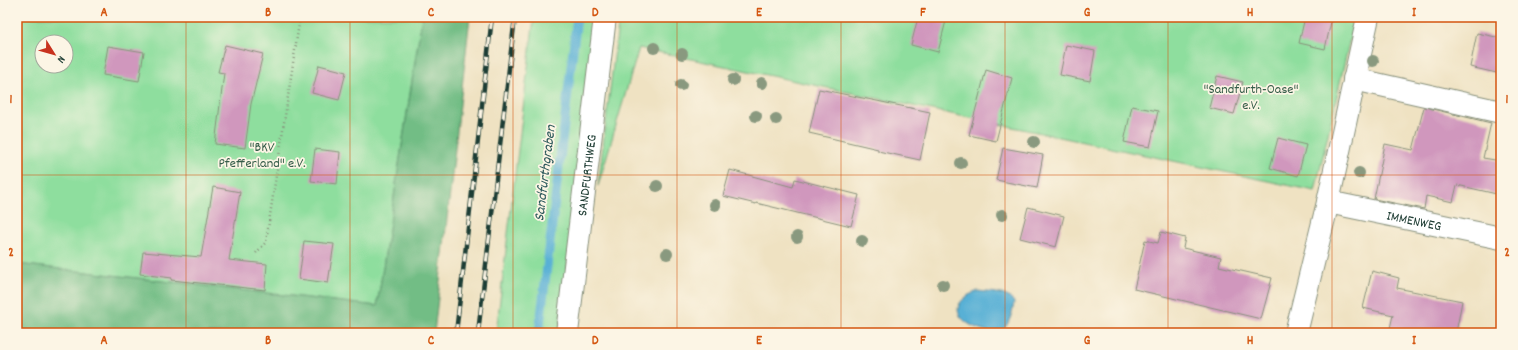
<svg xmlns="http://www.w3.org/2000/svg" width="1518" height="350" viewBox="0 0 1518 350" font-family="Dekko,sans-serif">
<rect width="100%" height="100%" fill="#fcf5e5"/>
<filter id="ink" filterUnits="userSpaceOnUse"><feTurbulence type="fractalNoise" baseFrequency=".025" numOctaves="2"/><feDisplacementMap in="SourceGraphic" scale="8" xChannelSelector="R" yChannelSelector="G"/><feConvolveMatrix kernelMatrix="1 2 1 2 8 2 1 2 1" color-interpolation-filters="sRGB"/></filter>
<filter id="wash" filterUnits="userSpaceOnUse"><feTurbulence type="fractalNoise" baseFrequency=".012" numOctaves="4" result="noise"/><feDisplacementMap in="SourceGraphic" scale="16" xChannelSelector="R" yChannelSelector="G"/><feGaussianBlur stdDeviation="0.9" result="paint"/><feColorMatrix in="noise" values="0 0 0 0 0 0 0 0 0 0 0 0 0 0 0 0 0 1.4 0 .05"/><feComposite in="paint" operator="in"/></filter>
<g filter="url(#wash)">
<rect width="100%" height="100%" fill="#efe2c2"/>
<path fill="#8ede9e" stroke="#568e69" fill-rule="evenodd" d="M17 17H422L377 306 17 264ZM42 42H66V66H42Z
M534 17H598L559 333H496Z
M619 17H1355L1315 191 639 48 598 186Z"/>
<path fill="#72bd85" stroke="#487d5c" d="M422 17H470L434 333H17V264L377 306Z"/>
<path fill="#58b0d5" stroke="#3c7684" d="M978 291C990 293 1006 291 1014 302 1013 311 1009 328 999 332 994 334 988 331 983 330 968 326 946 312 966 297 969 294 974 293 978 291Z"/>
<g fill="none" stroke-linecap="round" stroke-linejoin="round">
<path stroke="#58b0d5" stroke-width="9" d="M539 333 577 17"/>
</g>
<g id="blocks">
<path fill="#d097bd" d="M918 17H947L938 52 911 45Z
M1305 17H1332L1325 49 1299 43Z
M1477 33 1501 38V74L1470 67Z
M225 45 263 54 251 104 245 148 215 144 224 73 218 72Z
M1066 45 1095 51 1090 81 1060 75Z
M108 46 144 52 139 81 103 75Z
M319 65 346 72 339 100 312 93Z
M986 70 1012 78 996 141 969 135Z
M1217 76 1243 82 1234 114 1209 108Z
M819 89 930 112 920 160 878 151V149L809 133Z
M1132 106 1158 111 1150 147 1124 142Z
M1424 107 1491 123 1483 158 1501 161V195L1457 185 1453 202 1426 196 1424 209 1374 199 1385 144 1413 150Z
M1278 138 1306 145 1298 176 1270 168Z
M1003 148 1043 155 1037 188 996 180Z
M315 149 340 152 337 184 311 181Z
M730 170 793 187 795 179 859 195 851 226 756 203V204L723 196Z
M213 187 240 192 229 260 267 264 265 290 171 280 172 278 140 274 143 252 201 257Z
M1028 207 1064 216 1056 247 1020 238Z
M1161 232 1185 238 1183 248 1221 257 1219 266 1272 278 1261 319 1134 289 1145 240 1158 243Z
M304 241 334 244 328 283 299 279Z
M1372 271 1399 278 1397 288 1462 301 1456 333H1389L1393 315 1363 308Z"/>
</g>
</g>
<g filter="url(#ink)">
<use href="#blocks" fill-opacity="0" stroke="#87907b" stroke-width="1"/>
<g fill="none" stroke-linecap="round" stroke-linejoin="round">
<g stroke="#87907b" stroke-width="24">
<g id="minor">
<path d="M1354 79 1501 112"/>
<path id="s1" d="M1328 202 1501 238"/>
<path id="s2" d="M567 333 605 17"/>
<path d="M1296 333 1328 202 1368 17"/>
</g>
</g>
<path stroke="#87907b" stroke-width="2.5" stroke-dasharray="1 3" stroke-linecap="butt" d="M256 253 266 242 300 17"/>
<use href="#minor" stroke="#fff" stroke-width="22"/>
<g stroke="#1f3d34" stroke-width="4.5">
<path id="rail" d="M456 333 492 17
M478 333 515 17"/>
</g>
<use href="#rail" stroke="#fcf5e5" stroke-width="3" stroke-dasharray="9" stroke-linecap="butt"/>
</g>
<g fill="#89997f">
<circle cx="654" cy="48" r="6"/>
<circle cx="682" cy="54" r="6"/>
<circle cx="1373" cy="61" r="6"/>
<circle cx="733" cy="80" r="6"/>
<circle cx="762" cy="83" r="6"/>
<circle cx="681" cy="85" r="6"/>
<circle cx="756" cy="116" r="6"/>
<circle cx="776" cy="119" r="6"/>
<circle cx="1034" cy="142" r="6"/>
<circle cx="961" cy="163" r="6"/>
<circle cx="1359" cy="173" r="6"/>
<circle cx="657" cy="186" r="6"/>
<circle cx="715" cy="205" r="6"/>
<circle cx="1002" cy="215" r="6"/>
<circle cx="797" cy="237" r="6"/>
<circle cx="862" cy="241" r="6"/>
<circle cx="667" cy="254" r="6"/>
<circle cx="943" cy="285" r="6"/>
</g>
</g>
<path fill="none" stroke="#d45610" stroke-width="1" stroke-opacity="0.55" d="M186 17V333M350 17V333M513 17V333M677 17V333M841 17V333M1005 17V333M1168 17V333M1332 17V333M17 175H1501"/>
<g text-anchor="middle" stroke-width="3.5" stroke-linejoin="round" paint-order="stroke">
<g font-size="14" fill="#355d49" stroke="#fcf5e5">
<text x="1251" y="93">"Sandfurth-Oase"<tspan x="1251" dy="16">e.V.</tspan></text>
<text x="262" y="151">"BKV<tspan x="262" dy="16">Pfefferland" e.V.</tspan></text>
</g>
<g font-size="14" fill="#1f3d34" stroke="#fcf5e5">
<text dy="5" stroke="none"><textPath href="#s2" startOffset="159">SANDFURTHWEG</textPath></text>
<text dy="5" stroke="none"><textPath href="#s1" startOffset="88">IMMENWEG</textPath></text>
</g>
<g font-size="15" font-style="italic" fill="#2d5a5c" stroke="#fcf5e5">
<text transform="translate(544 173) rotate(-83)" y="5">Sandfurthgraben</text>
</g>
</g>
<rect width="1518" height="350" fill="none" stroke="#fcf5e5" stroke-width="44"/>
<g transform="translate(54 54) rotate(127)"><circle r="19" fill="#fcf5e5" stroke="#a4ab9e"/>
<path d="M0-3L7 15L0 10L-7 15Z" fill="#c8321e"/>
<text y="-6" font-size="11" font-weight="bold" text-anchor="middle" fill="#1f3d34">N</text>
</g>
<rect x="22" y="22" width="1474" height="306" fill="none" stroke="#d45610" stroke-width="1.5"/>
<g font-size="13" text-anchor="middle" font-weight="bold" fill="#d45610">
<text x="104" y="16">A</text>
<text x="268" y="16">B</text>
<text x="431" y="16">C</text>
<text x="595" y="16">D</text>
<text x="759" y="16">E</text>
<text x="923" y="16">F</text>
<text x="1087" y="16">G</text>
<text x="1250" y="16">H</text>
<text x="1414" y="16">I</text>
<text x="11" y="103">1</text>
<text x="1507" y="103">1</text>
<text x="11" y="256">2</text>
<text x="1507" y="256">2</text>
<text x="104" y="344">A</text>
<text x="268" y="344">B</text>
<text x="431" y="344">C</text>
<text x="595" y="344">D</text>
<text x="759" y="344">E</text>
<text x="923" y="344">F</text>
<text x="1087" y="344">G</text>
<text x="1250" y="344">H</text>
<text x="1414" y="344">I</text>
</g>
</svg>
